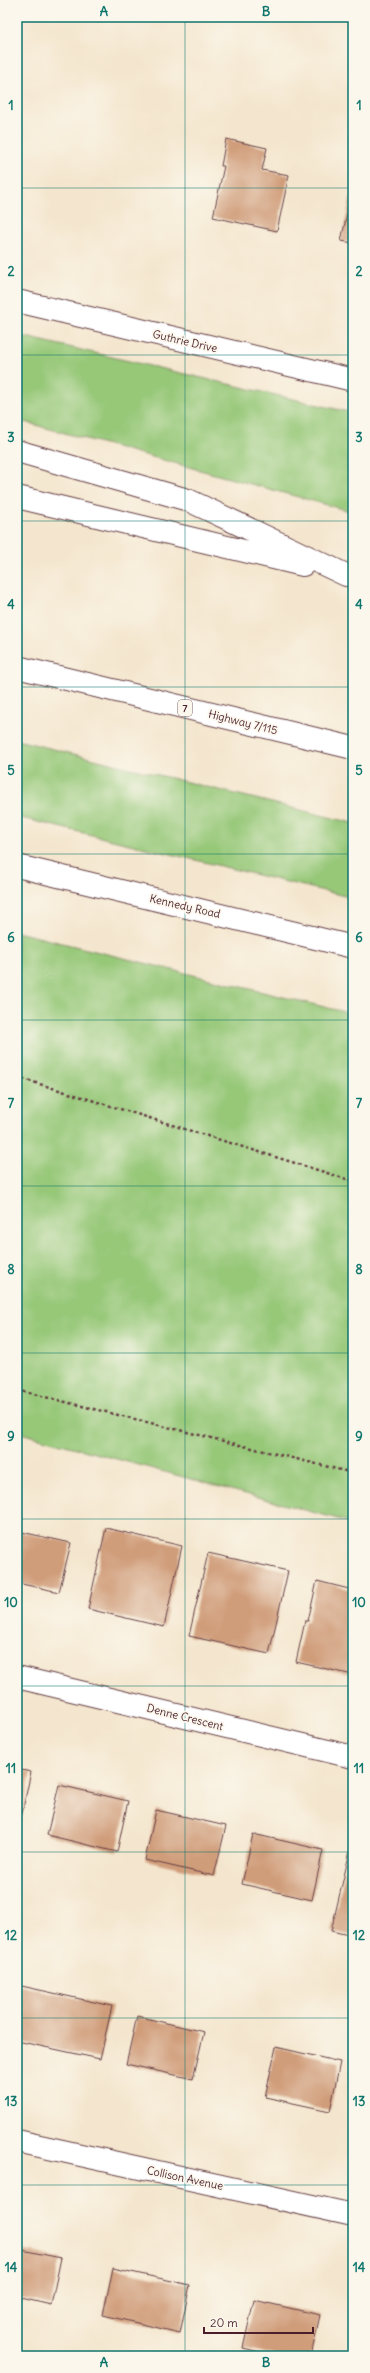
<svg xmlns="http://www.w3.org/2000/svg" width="370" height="2373" viewBox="0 0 370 2373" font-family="Delius,sans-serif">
<rect width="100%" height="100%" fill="#fbf7ec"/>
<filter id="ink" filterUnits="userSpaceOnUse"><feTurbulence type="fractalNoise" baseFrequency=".025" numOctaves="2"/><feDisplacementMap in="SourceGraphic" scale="8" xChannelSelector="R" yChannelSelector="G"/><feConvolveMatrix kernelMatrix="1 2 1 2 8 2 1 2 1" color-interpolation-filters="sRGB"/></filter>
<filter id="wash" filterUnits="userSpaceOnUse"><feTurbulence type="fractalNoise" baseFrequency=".012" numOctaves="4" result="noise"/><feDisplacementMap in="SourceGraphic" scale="16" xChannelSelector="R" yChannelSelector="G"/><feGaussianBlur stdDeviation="0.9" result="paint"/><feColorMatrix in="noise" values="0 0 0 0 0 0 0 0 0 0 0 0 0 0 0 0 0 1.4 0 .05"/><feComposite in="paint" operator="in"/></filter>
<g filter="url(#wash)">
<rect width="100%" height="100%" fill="#f4e6ce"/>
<path fill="#96c878" stroke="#707452" d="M17 335 353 413V512L17 420Z
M17 740 353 823V898L17 817Z
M17 932 353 1014V1523L17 1432Z"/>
<g id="blocks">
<path fill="#d09d7a" d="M226 139 267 148 262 170 289 175 277 231 213 217 224 166H221Z
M351 196H353V243L341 241Z
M106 1528 182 1546 164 1627 88 1609Z
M17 1531 71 1543 59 1592 17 1583Z
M208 1553 288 1571 269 1654 189 1636Z
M317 1581 353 1590V1675L296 1662 305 1621H308Z
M17 1769 31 1772 18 1832H17Z
M59 1785 128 1801 117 1852 47 1835Z
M156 1810 226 1826 214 1876 145 1860Z
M253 1834 323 1850 312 1900 242 1884Z
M350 1851 353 1852V1936L331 1931Z
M17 1985 112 2006 100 2059 17 2041Z
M137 2016 204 2032 193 2079 126 2064Z
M276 2047 340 2062 330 2111 265 2097Z
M17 2249 61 2258 51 2305 17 2297Z
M113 2268 190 2285 180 2333 103 2315Z
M254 2300 320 2315 311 2356H277L243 2348Z"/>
</g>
</g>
<g filter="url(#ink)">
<use href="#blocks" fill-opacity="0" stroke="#643d43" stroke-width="1"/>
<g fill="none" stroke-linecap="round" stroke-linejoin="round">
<g stroke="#643d43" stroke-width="24">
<path id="minor" d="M17 301 353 380
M17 866 353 947
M17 1677 353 1757
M17 2141 353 2215"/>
</g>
<g stroke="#643d43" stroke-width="24">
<path id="highway" d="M17 451 188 500 346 575
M17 497 303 565
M17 667 353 748"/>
</g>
<path stroke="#643d43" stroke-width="2.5" stroke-dasharray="3 3" stroke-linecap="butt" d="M17 1077 353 1181
M17 1390 353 1473"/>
<use href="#minor" stroke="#fff" stroke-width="22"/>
<use href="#highway" stroke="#fff" stroke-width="22"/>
</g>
</g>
<path fill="none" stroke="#0f766e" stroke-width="1" stroke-opacity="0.55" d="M185 17V2356M17 188H353M17 355H353M17 521H353M17 687H353M17 854H353M17 1020H353M17 1186H353M17 1353H353M17 1519H353M17 1686H353M17 1852H353M17 2018H353M17 2185H353"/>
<g text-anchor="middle" stroke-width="3.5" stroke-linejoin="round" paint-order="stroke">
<rect fill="#fbf7ec" stroke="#7f6065" stroke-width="1" x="178" y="700" width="14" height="16" rx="3"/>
<g font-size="10" font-weight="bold" fill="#4a1f2b">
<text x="185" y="712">7</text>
</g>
<g font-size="11" fill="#4a1f2b" stroke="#fbf7ec">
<text transform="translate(185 341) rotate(13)" y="4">Guthrie Drive</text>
<text transform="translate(243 722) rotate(14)" y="4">Highway 7/115</text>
<text transform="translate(185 906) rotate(13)" y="4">Kennedy Road</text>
<text transform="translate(185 1717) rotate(14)" y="4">Denne Crescent</text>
<text transform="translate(185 2178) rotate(12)" y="4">Collison Avenue</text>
</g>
</g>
<rect width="370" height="2373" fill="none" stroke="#fbf7ec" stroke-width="44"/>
<path d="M204 2327v6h109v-6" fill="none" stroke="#4a1f2b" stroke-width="2"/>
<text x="210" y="2327" font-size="12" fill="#4a1f2b" stroke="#fbf7ec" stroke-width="3" paint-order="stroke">20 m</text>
<rect x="22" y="22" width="326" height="2329" fill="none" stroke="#0f766e" stroke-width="1.5"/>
<g font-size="13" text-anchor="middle" font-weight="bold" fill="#0f766e">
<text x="104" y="16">A</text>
<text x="266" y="16">B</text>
<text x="11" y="110">1</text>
<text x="359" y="110">1</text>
<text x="11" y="276">2</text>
<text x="359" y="276">2</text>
<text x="11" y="442">3</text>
<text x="359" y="442">3</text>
<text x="11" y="609">4</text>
<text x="359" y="609">4</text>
<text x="11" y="775">5</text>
<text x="359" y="775">5</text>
<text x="11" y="942">6</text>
<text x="359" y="942">6</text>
<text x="11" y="1108">7</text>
<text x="359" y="1108">7</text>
<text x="11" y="1274">8</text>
<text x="359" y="1274">8</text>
<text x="11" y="1441">9</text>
<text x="359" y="1441">9</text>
<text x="11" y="1607">10</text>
<text x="359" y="1607">10</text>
<text x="11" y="1773">11</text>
<text x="359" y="1773">11</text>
<text x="11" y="1940">12</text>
<text x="359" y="1940">12</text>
<text x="11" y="2106">13</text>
<text x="359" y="2106">13</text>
<text x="11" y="2272">14</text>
<text x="359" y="2272">14</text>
<text x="104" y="2367">A</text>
<text x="266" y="2367">B</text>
</g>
</svg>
